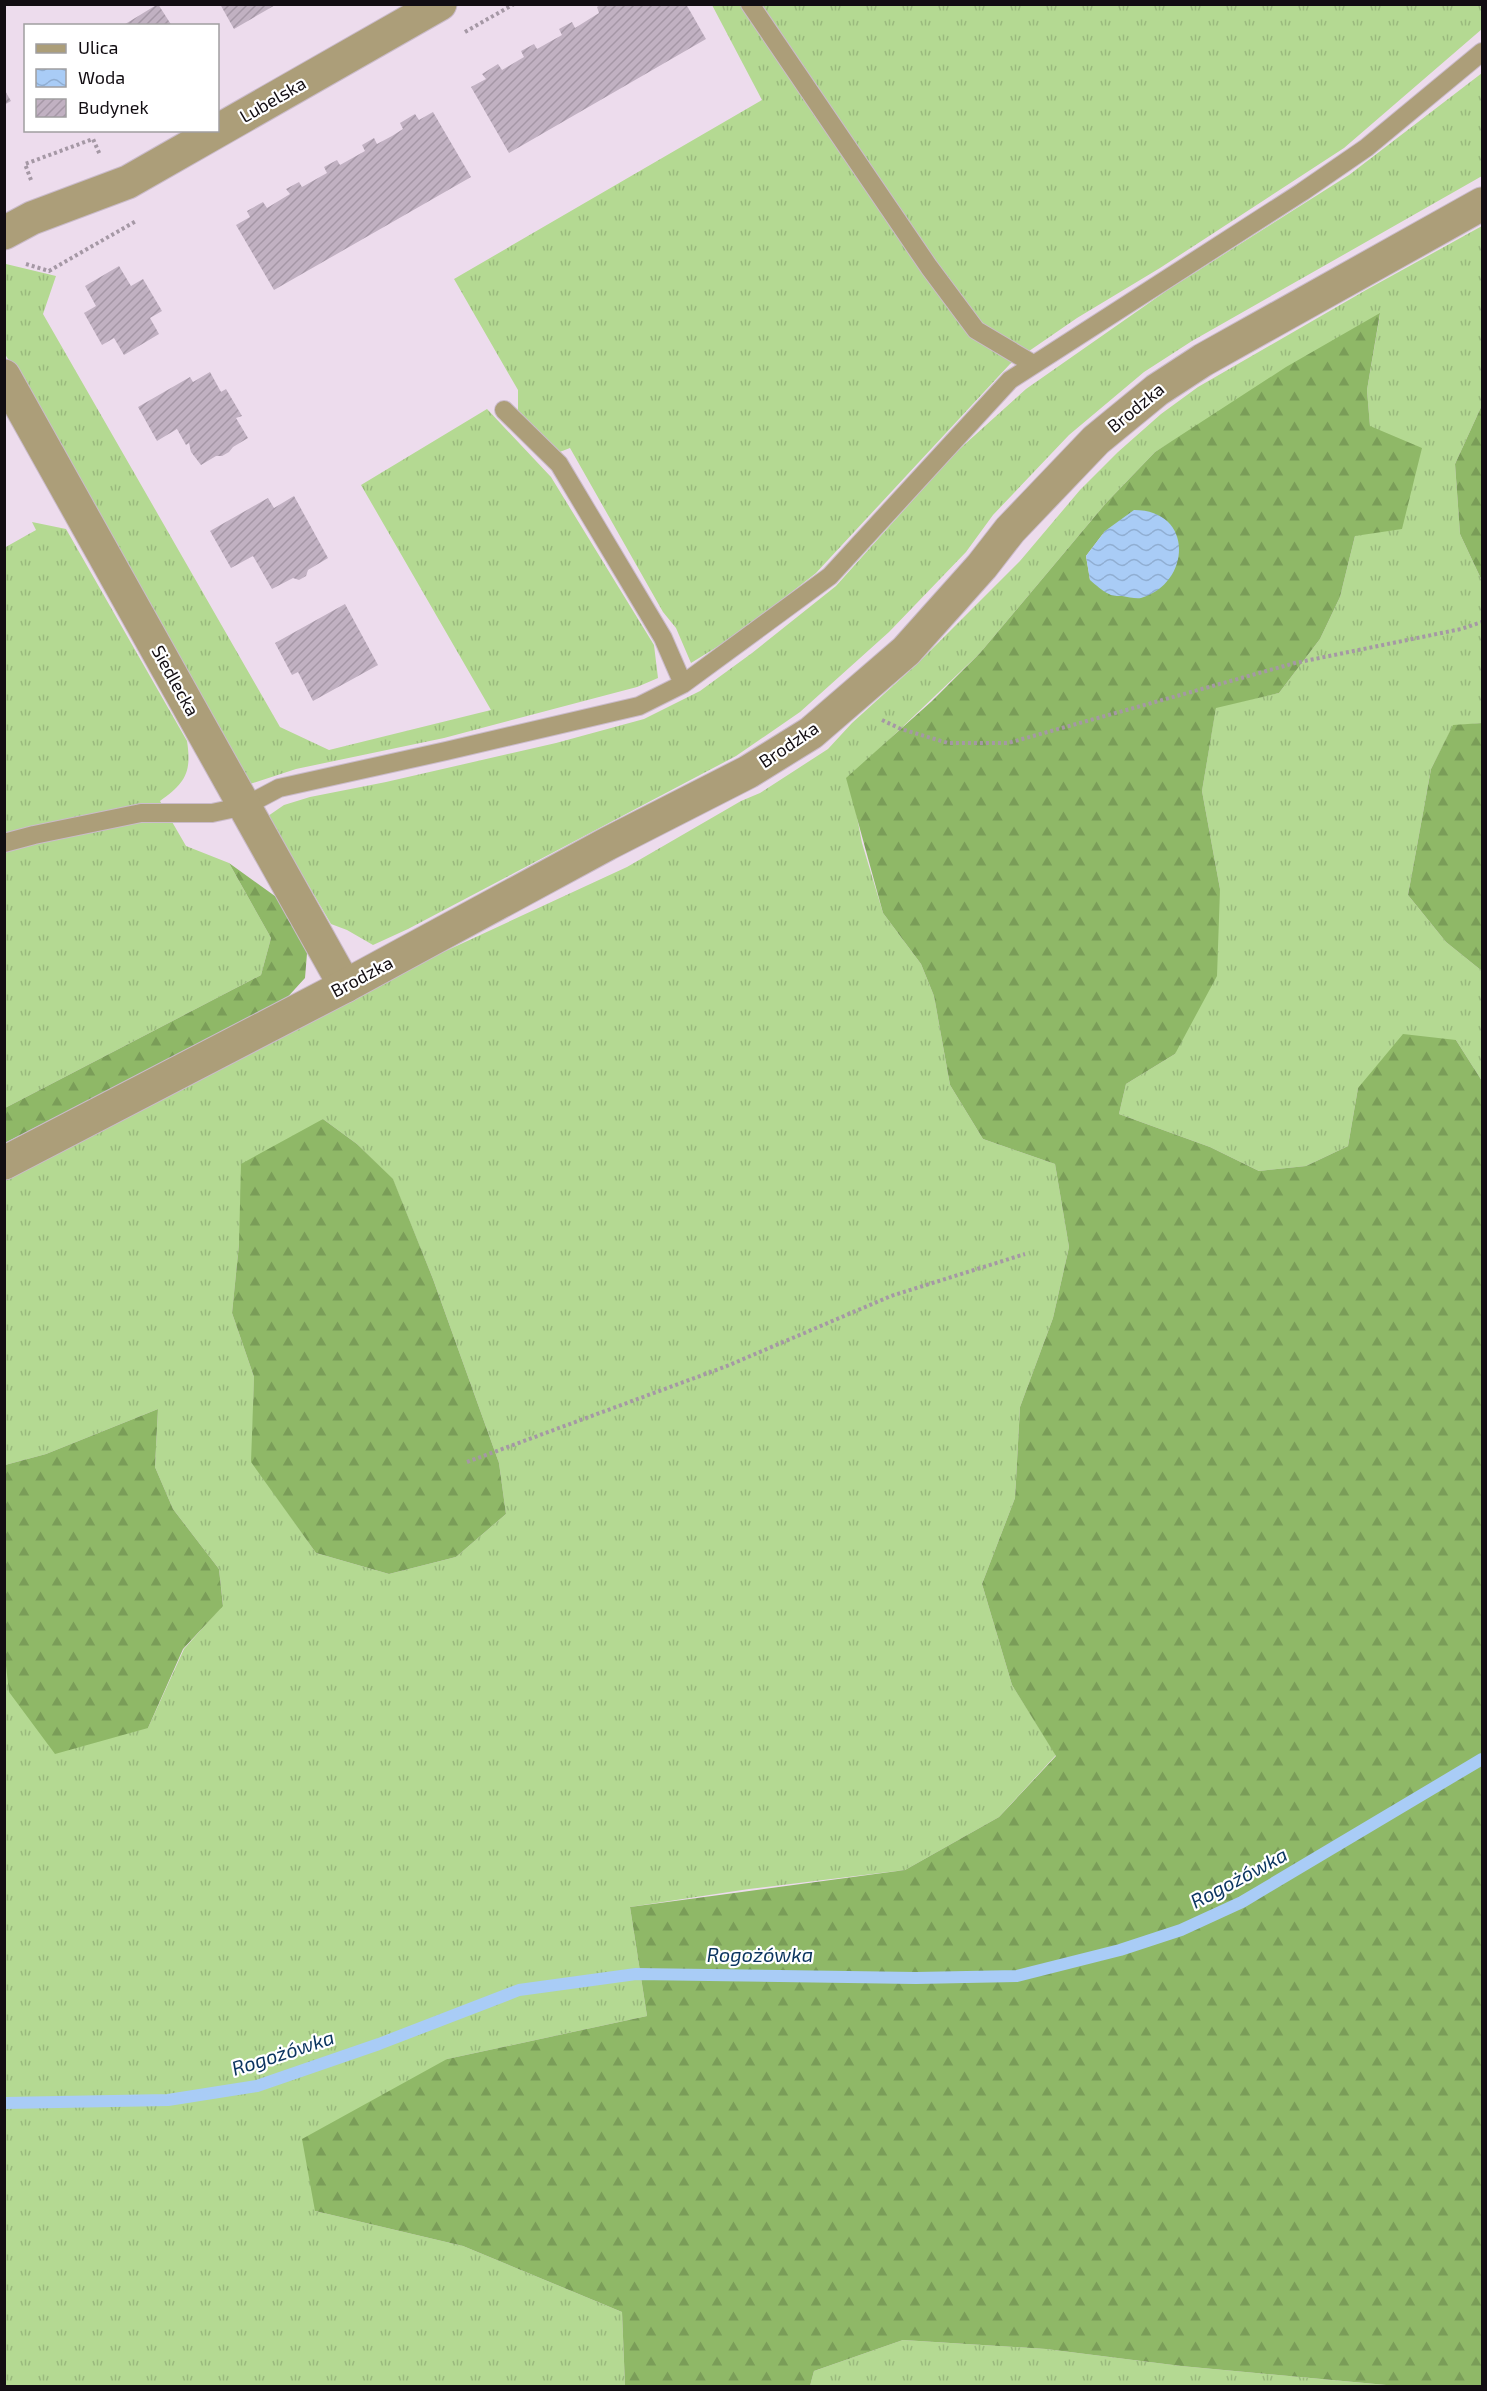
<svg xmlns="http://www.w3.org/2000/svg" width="1487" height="2391" viewBox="0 0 1487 2391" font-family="'Exo 2',sans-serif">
<defs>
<pattern id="grass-tufts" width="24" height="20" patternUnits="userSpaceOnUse" patternTransform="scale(1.5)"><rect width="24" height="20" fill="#b4d992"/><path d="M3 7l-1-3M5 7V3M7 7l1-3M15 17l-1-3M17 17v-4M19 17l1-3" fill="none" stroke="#9ab97d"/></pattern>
<pattern id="forest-firs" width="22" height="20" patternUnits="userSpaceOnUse" patternTransform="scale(1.5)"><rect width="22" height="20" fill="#8fb867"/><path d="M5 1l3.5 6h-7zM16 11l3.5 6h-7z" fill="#7a9d58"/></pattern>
<pattern id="water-waves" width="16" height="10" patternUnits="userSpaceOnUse" patternTransform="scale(1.5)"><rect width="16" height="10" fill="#a9ccf6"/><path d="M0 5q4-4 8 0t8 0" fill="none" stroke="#90aed2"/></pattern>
<pattern id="building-hatch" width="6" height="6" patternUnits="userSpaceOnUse" patternTransform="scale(1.5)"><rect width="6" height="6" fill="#c1b1c2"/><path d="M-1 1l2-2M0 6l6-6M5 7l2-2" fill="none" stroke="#a597a6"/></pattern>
</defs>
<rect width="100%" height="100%" fill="#eddced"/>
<path fill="url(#grass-tufts)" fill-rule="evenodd" d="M779 4 1482 5V29L1344 148 1160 268 1077 318 1010 364 816 573 738 634 691 663 676 628 663 612 570 448 557 453 518 413V390L454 279 762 100 712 5Z
M1482 73V176L1192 341 1144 372 1069 435 993 515 966 552 889 632 800 712 736 756 408 929 373 945 347 930 331 924 268 816 284 805 310 797 386 782 556 743 644 719 700 691 752 653 836 586 954 454 1026 389 1169 289 1349 175Z
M1482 226V405L1455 464 1460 534 1482 581V723L1453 726 1431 769 1408 895 1446 942 1482 971V1081L1456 1040 1358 1088 1348 1146 1306 1166 1259 1171 1210 1147 1119 1114 1126 1084 1175 1054 1220 889 1202 791 1216 707 1279 693 1320 639 1340 597 1355 536 1370 427 1367 390 1380 314 1155 452 1106 503 980 653 873 755 856 812 862 843 883 913 921 964 934 996 950 1085 983 1139 1055 1164 1069 1247 1053 1318 1020 1407 1015 1498 982 1584 1012 1685 1056 1755 999 1817 905 1870 749 1889 630 1907 647 2016 447 2059 315 2211 463 2246 622 2312 625 2386H5V1648L148 1728 184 1649 223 1605 219 1569 173 1509 155 1467 158 1409 46 1454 5 1465 4 1179 424 961 627 867 741 801 760 793 828 749 852 723 917 664 1020 561 1080 490 1118 452 1161 414 1198 387 1366 290ZM323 1119 357 1144 393 1180 433 1279 499 1463 506 1514 456 1557 389 1574 316 1553 252 1462 254 1377 232 1313 239 1244Z
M6 264 56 276 43 314 280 727 329 750 491 710 361 485 487 409 551 477 654 645 658 678 637 687 444 738 296 769 250 784 5 354Z
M32 522 66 529 187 741C192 773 185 783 160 801L186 846 229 863 271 938 261 975 5 1108 4 548 36 530Z
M903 2340 1046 2349 1181 2366 1397 2386H810L814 2371Z"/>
<path fill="url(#forest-firs)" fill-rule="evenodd" d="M1380 313 1367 390 1370 426 1422 448 1402 529 1355 536 1340 597 1320 639 1279 693 1216 708 1202 791 1220 889 1217 976 1175 1054 1126 1084 1119 1114 1210 1147 1259 1171 1306 1166 1348 1146 1358 1088 1403 1034 1456 1040 1482 1081V2386H1397L1181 2366 1046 2349 903 2340 814 2371 810 2386H625L622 2312 463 2246 315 2211 302 2139 447 2059 647 2016 630 1907 905 1870 999 1817 1056 1756 1012 1685 982 1584 1015 1498 1020 1407 1053 1318 1069 1247 1055 1164 983 1139 950 1085 934 996 921 964 883 913 846 778 932 701 980 653 1106 503 1155 452 1286 367ZM1105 531 1090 580 1086 556Z
M1482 405V581L1460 534 1455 464Z
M1482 723V971L1446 942 1408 895 1431 769 1453 725Z
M229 863 286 904 308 941 305 978 284 1001 5 1143V1108L261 975 271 938Z
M323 1119 357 1144 393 1179 433 1279 499 1463 506 1514 456 1557 389 1574 316 1553 251 1462 254 1377 232 1313 239 1244 241 1164Z
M158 1409 155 1467 173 1509 219 1569 223 1606 183 1649 148 1728 55 1754 9 1692 4 1648 5 1465 46 1454Z"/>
<path fill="url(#water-waves)" d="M1134 510C1195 510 1191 584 1141 598 1136 599 1128 597 1122 596 1118 596 1112 596 1109 594 1102 591 1096 585 1090 580L1086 556 1105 531Z"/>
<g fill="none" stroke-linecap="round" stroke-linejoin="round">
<path stroke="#a9ccf6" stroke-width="12" d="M4 2103 168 2100 257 2086 379 2044 519 1990 636 1974 916 1978 1017 1976 1120 1950 1181 1930 1242 1902 1482 1759"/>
</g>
<path fill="url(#building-hatch)" d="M158 4 172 26H122Z
M220 4H277L234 29Z
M602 4H686L706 39 509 153 471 87 486 79 482 74 498 64 502 70 524 57 521 51 534 44 537 49 562 35 559 29 572 22 575 28 599 13 597 7Z
M4 89 11 101 4 105Z
M433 112 471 177 274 290 236 225 250 217 247 211 263 202 267 208 290 194 286 189 299 182 302 187 327 173 324 167 337 160 340 165 365 151 362 145 374 138 377 144 392 136 403 129 400 123 415 114 419 120Z
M119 266 131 286 143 279 162 311 150 318 159 334 124 355 114 338 102 345 84 313 96 306 85 286Z
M210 372 221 392 226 389 242 416 236 418 248 438 233 447 229 452 222 456H216L201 465 191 452 189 443 186 445 177 429 157 441 138 407 190 377 193 382Z
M294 496 328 558 308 570 306 576 299 580 293 578 272 589 253 556 231 568 210 531 268 498 274 508Z
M345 604 378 665 313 701 298 672 292 675 275 643Z"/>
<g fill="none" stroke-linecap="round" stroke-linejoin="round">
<g stroke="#cabbca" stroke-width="20">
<path id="service" d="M750 4 929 267 976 330 1033 364
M504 410 559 464 663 638 683 684
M4 843 34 835 141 813H212L245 806 279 788 446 751 639 706 683 684 830 576 1010 380 1302 192 1366 148 1482 52"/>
</g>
<g stroke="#cabbca" stroke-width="35">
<path id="minor" d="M4 233 32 218 128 182 440 4
M4 376 345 986"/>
</g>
<g stroke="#cabbca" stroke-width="35">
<path id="tertiary" d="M4 1163 345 986 607 844 748 772 811 733 906 651 982 566 1010 530 1096 440 1157 390 1203 360 1482 204"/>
</g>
<path stroke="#a598a5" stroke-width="4" stroke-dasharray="3 3" stroke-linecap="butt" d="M465 32 514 4
M31 180 25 164 93 139 100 155
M26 264 49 271 136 221
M882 720 901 729 948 743H1008L1295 663 1461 629 1482 622
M467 1462 727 1366 891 1296 1025 1254"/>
<use href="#service" stroke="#ac9e79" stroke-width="18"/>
<use href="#minor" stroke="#ac9e79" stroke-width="33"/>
<use href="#tertiary" stroke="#ac9e79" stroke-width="33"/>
</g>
<g text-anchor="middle" stroke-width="4.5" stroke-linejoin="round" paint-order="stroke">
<g font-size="18" fill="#120d12" stroke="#fff">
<text transform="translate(273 100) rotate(-30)" y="6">Lubelska</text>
<text transform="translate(1136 408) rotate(-39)" y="6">Brodzka</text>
<text transform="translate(175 681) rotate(61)" y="6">Siedlecka</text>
<text transform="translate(789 745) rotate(-34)" y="6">Brodzka</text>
<text transform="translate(362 977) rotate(-28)" y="6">Brodzka</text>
</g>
<g font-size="20" font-style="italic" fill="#0a345f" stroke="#fff">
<text transform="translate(1239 1878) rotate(-28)" y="7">Rogożówka</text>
<text x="760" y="1962">Rogożówka</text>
<text transform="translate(283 2053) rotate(-18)" y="7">Rogożówka</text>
</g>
</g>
<rect width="1487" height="2391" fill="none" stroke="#120d12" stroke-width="12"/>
<rect x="24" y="24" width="195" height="108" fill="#ffffff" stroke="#a09ea0" stroke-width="1.5"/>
<rect x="36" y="44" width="30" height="9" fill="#ac9e79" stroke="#a09ea0" stroke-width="1.5"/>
<text x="78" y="54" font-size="18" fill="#120d12">Ulica</text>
<rect x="36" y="69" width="30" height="18" fill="url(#water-waves)" stroke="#a09ea0" stroke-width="1.5"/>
<text x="78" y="84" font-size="18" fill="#120d12">Woda</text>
<rect x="36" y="99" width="30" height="18" fill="url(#building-hatch)" stroke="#a09ea0" stroke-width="1.5"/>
<text x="78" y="114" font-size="18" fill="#120d12">Budynek</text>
</svg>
